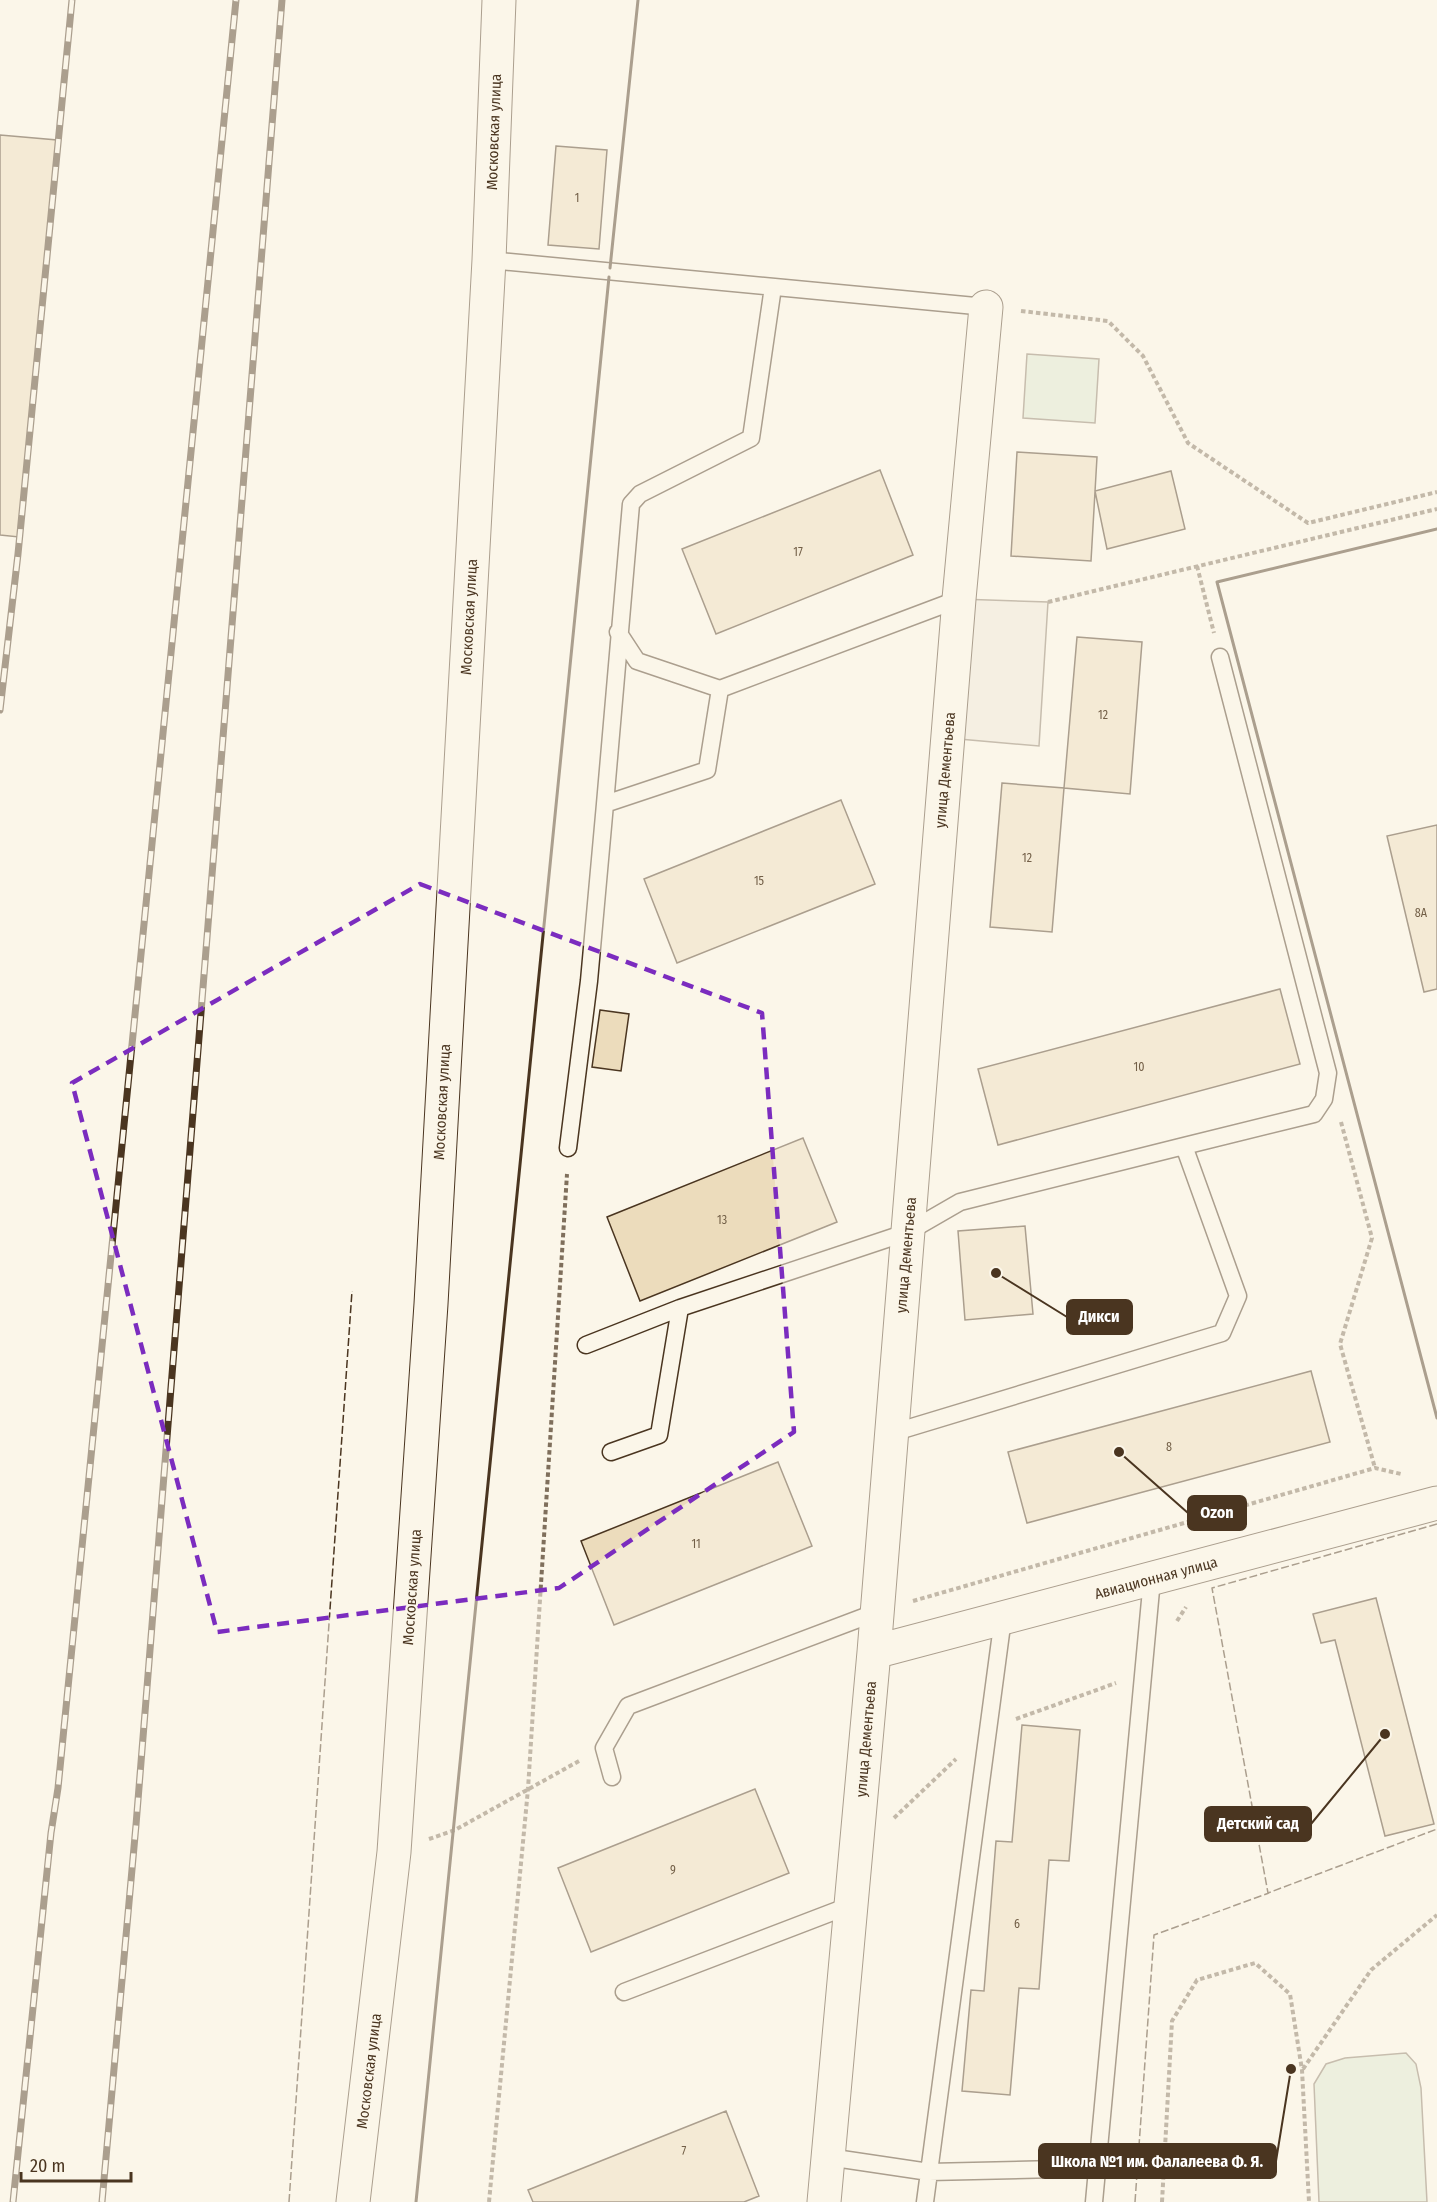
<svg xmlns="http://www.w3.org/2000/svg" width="1437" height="2202" viewBox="0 0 1437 2202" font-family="'Fira Sans Condensed',sans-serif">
<rect width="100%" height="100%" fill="#fbf6e9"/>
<path fill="#dce7d0" stroke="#887966" stroke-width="1.5" d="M1027 354 1099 359 1095 423 1023 418Z
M1406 2053 1416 2064 1421 2088 1427 2202H1319L1314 2084 1326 2064 1345 2058Z"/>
<path fill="#ede7d9" stroke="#887966" stroke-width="1.5" d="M959 599 1048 602 1039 746 948 738Z"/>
<path fill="#ecdcbc" stroke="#4a3520" stroke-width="1.5" d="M0 135 57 140 19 537 0 535Z
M556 146 607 150 599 249 548 245Z
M1017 452 1097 457 1091 561 1011 556Z
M880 470 913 555 716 634 682 549Z
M1171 471 1185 529 1107 549 1095 491Z
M1077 637 1142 642 1130 794 1064 788Z
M1002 783 1064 788 1052 932 990 927Z
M841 800 875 884 677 963 644 879Z
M1437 825V989L1424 992 1387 836Z
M1280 989 1300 1064 998 1145 978 1069Z
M600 1010 629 1014 621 1071 592 1067Z
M803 1138 837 1222 640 1301 607 1217Z
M1025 1226 1033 1314 965 1320 958 1231Z
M1311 1371 1330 1442 1027 1523 1008 1452Z
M778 1462 812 1546 614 1625 581 1541Z
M1376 1598 1434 1824 1385 1836 1335 1640 1321 1643 1313 1614Z
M1022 1725 1080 1730 1069 1861 1049 1860 1039 1989 1019 1988 1010 2095 962 2091 971 1990 984 1991 996 1841 1012 1842Z
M755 1789 789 1873 591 1952 558 1868Z
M726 2111 759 2196 744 2202H533L528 2190Z"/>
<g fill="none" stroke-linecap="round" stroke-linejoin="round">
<g stroke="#4a3520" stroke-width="19">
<path id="lane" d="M489 260 986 307
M618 632 637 661 720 689 959 599
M605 804 631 504 640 494 751 438 773 287
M1184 1146 1314 1114 1324 1099 1328 1073 1220 657
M568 1148 589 981 605 804 707 770 720 689
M586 1345 680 1308
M611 1452 659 1435 680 1308 908 1232 960 1202 1184 1146 1238 1296 1222 1333 892 1433
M612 1777 604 1748 628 1706 877 1612
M624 1992 851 1905
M828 2157 929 2172 1097 2168
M925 2202 1003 1618
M1094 2202 1152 1579"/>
</g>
<g stroke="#4a3520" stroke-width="35">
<path id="street" d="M874 1652 1437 1503
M824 2202 874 1652 959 599 986 307"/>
</g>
<g stroke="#4a3520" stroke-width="35">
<path id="secondary" d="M353 2202 394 1852 431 1304 489 260 499 0"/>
</g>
<path stroke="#7f6f5c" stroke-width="4" stroke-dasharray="4.5 3" stroke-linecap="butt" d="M1021 311 1108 321 1143 356 1188 443 1308 523 1437 492
M1197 566 1214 633
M1048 602 1437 509
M1341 1122 1372 1238 1340 1344 1375 1468
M913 1601 1375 1468 1401 1474
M1177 1621 1186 1607
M1016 1719 1116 1683
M894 1818 956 1759
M429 1839 455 1830 579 1761
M1303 2069 1371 1970 1437 1915
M489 2202 528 1789 567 1174
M1162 2202 1172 2021 1197 1980 1255 1963 1290 1994 1302 2070 1309 2202"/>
<use href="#lane" stroke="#fbf6e9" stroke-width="16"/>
<use href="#street" stroke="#fbf6e9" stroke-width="33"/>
<use href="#secondary" stroke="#fbf6e9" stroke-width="33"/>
<g stroke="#4a3520" stroke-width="7">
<path id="rail" d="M0 710 18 554 72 0
M13 2202 51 1833 58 1788 236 0
M102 2202 136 1825 282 0"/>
</g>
<use href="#rail" stroke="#fbf6e9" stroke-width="4.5" stroke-dasharray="14" stroke-linecap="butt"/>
<path stroke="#4a3520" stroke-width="1.5" stroke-dasharray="8 3" stroke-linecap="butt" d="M1437 1524 1212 1588 1268 1893 1437 1829
M289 2202 352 1291
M1135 2202 1154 1935 1269 1893"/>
<path stroke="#4a3520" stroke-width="3" d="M610 268 638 0
M1437 529 1217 582 1437 1418
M416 2202 609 277"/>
</g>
<path d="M0 0H1437V2202H0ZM420 884 762 1013 794 1432 559 1588 217 1632 72 1083Z" fill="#fbf6e9" fill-opacity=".55" fill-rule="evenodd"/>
<path fill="none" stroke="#7b2cbf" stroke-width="4.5" stroke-dasharray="12 8" stroke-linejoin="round" d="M420 884 762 1013 794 1432 559 1588 217 1632 72 1083Z"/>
<g text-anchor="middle" stroke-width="4.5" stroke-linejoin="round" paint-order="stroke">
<g font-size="12" fill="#725f47">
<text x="577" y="202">1</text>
<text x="798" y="556">17</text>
<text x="1103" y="719">12</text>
<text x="1027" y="862">12</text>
<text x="759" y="885">15</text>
<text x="1421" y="917">8А</text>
<text x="1139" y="1071">10</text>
<text x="722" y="1224">13</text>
<text x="1169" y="1451">8</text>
<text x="696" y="1548">11</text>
<text x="673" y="1874">9</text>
<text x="1017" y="1928">6</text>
<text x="684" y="2155">7</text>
</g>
<g font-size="15" fill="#4a3520" stroke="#fbf6e9">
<text transform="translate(494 132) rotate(-88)" y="5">Московская улица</text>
<text transform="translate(469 617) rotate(-87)" y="5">Московская улица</text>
<text transform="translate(945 770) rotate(-85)" y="5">улица Дементьева</text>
<text transform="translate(442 1102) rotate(-87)" y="5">Московская улица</text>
<text transform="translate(906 1255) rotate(-85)" y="5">улица Дементьева</text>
<text transform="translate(1156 1578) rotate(-15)" y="5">Авиационная улица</text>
<text transform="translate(412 1587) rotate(-86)" y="5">Московская улица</text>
<text transform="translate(866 1739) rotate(-85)" y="5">улица Дементьева</text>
<text transform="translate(369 2071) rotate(-83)" y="5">Московская улица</text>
</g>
</g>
<path fill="none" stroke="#4a3520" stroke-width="2" d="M996 1273L1067 1317M1119 1452L1188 1513M1385 1734L1311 1824M1291 2069L1276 2161"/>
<g fill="#4a3520" stroke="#fbf6e9" stroke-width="2">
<circle cx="996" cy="1273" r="6"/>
<circle cx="1119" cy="1452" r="6"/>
<circle cx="1385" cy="1734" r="6"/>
<circle cx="1291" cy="2069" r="6"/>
</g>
<g fill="#4a3520" stroke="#4a3520" stroke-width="2">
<rect x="1067" y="1300" width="65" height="34" rx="6"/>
<rect x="1188" y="1496" width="58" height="34" rx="6"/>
<rect x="1205" y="1807" width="106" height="34" rx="6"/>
<rect x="1039" y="2144" width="237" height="34" rx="6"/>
</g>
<g font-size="16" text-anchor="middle" font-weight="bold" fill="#fff">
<text x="1099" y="1322">Дикси</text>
<text x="1217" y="1518">Ozon</text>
<text x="1258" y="1829">Детский сад</text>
<text x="1157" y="2167">Школа №1 им. Фалалеева Ф. Я.</text>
</g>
<path d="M21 2172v9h110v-9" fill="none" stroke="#4a3520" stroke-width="3"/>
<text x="30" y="2172" font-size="18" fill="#4a3520" stroke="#fbf6e9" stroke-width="4.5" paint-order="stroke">20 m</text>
</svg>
